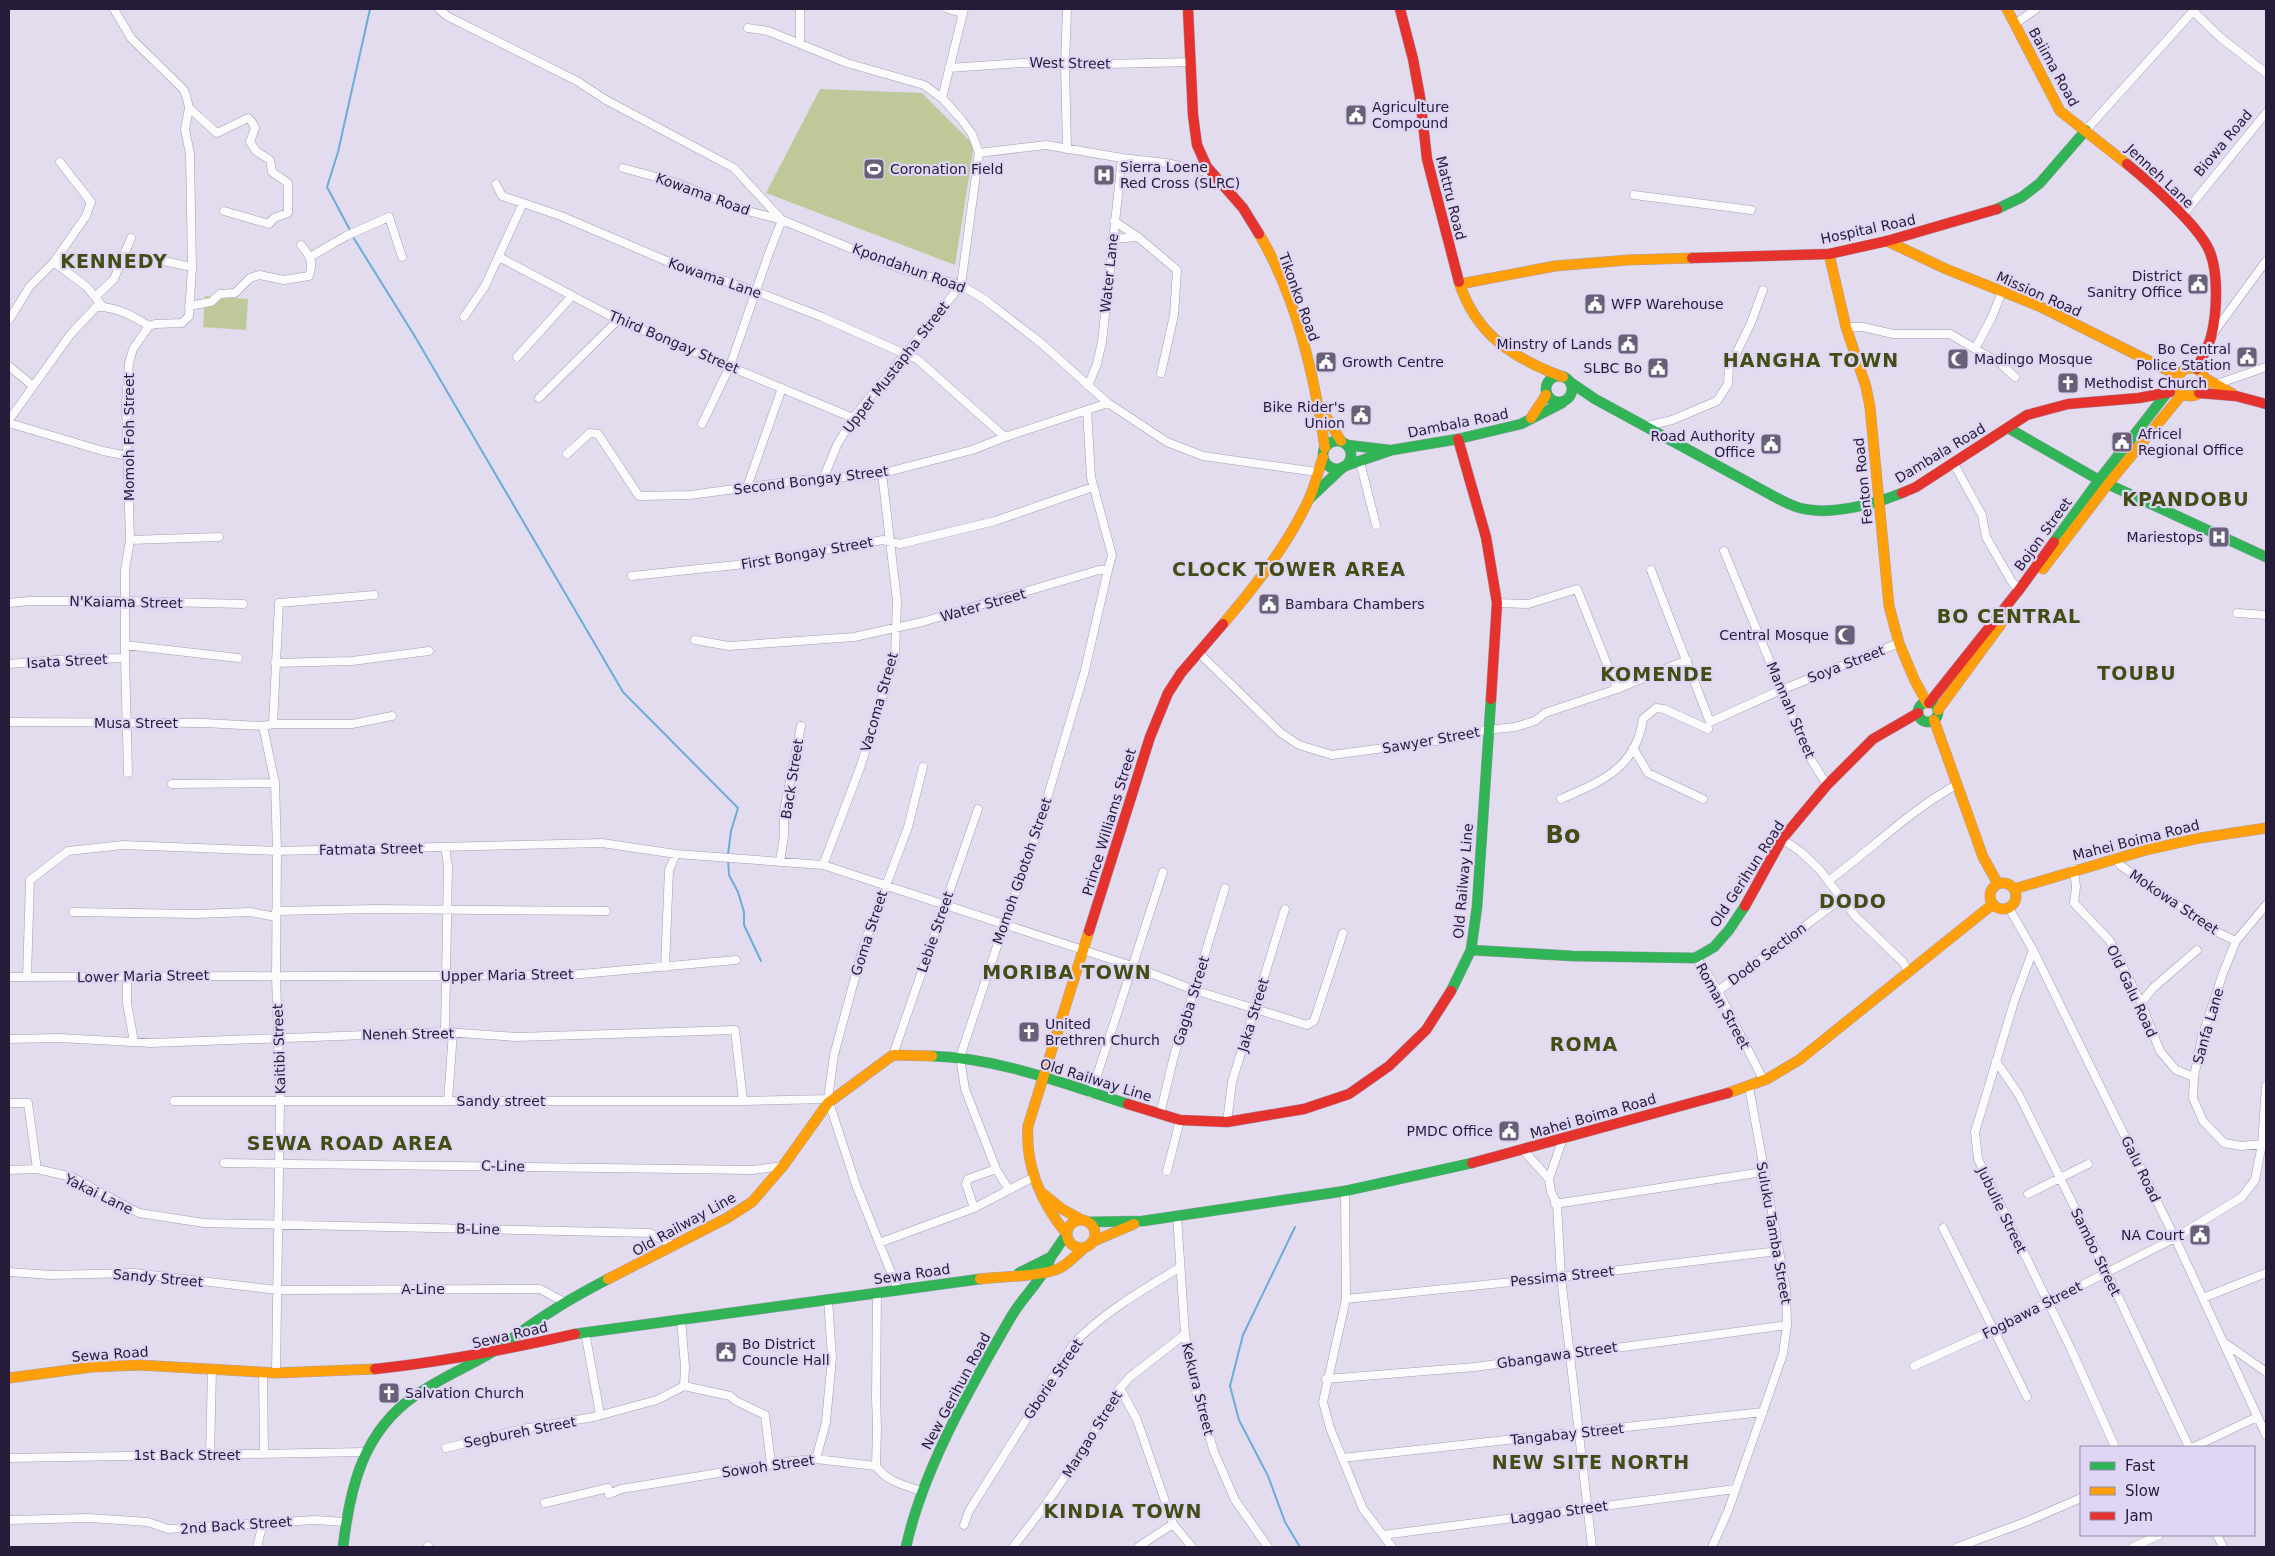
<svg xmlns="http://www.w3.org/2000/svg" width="2275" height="1556" viewBox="0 0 2275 1556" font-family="'DejaVu Sans',sans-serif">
<rect width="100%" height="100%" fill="#e2dcee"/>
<path fill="#bfc899" d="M820 89 922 93 974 145 955 265 766 193Z
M205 296 248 299 246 330 203 327Z"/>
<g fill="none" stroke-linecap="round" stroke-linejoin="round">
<path stroke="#6bacda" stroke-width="2" d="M351 232 327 187 338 152 370 9
M353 237 414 335 623 692 738 808 731 831 728 854
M728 859 729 875 738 892 744 912V925L761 961
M1295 1227 1243 1335 1230 1386 1239 1420 1268 1476 1285 1522 1300 1547"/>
<g stroke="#a49db3" stroke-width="9">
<path id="street" d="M114 9 131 38 184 90 187 99 189 108 185 129 190 154 192 267 189 316 182 323 155 324 149 326 133 349 129 363 126 404 130 540 125 570V658L128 773
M439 9 447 16 577 81 606 100 734 168 781 219
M948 9 962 13
M2193 11 2221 38 2266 73
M2015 24 2036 9
M748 28 768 31 847 63 924 85 942 98 961 119 972 134 979 153 961 285
M800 44V9
M949 68 1022 63 1065 65 1191 62
M942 98 964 9
M189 108 217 133 248 118 252 122 255 128 250 142 256 151 270 160 272 172 288 183V213L274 218 269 224 224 211
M2086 130 2195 9
M1067 149 1065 65 1067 9
M979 153 1046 145 1122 158 1166 163 1207 172
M623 168 674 182 744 210 782 220 901 269 961 285 984 299 1041 343 1108 403 1167 442 1203 456 1317 472
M496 184 502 196 523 203
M1634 195 1751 210
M2183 215 2266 113
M1114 221 1138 237 1177 270 1174 315 1161 373
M1112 239 1138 237
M310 257 346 236 389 217 402 257
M499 257 618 320 853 418
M154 259 192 267
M54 262 87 287 103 307
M95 297 114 279 131 238
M189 306 211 302 220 294 235 293 250 278 259 275 284 280 309 276C314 262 310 256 301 245
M464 317 485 286 523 203 561 216 669 262 755 291 822 317 905 354 917 359 1005 437
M9 320 30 286 54 262 86 216 91 202 60 162
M1846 327H1863L1893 334H1950L2001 364 2015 377
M2212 335 2266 261
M1975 349 1991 319 2002 292
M517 357 572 296
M9 366 33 386
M2217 384 2266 367
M1088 386 1097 364 1102 342 1122 158
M539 398 618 320
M9 420 70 335 96 307C114 306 134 316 149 326
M9 423 103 451 128 456
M702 424 730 366 769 253 782 220
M1647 426 1672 420 1717 401 1728 384 1729 368 1751 323 1763 290
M567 454 590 433 598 434 639 496 690 495 802 480 876 475 972 450 1005 437 1108 403
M1360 462 1376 525
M1954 464 1982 515 1986 537 2012 582 2019 590
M823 479 837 445 853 418 961 285
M747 487 782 388
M130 540 219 537
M1724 551 1809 756 1827 785
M1651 570 1710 722 1781 690 1899 643
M632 576 736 565 883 540 900 544 995 521 1093 487
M9 603 29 601H126L243 604
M1497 603 1528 604 1577 589 1617 689
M2237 613 2266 615
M695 640 729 646 854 637 922 622 1099 570H1108L1112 555 1091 477 1087 410
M125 645 238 658
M1199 653 1281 733 1299 745 1332 755 1450 739 1487 730 1515 727 1535 721 1545 713 1617 689 1687 660
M275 663 352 661 429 651
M9 664 69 659 125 658
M9 722 204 723 263 726 273 724H352L392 716
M273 724 279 603 374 595
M263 726 275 783 277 851 276 976 280 1102 276 1373
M1633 748 1648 773 1703 799
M172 784 275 783
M1561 799C1602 781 1636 768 1643 719L1656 708 1664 709 1708 729
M1782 839 1801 852 1819 869 1856 917 1903 962 1909 972
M2115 858 2120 865 2219 933 2236 941
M780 862 784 836V811L801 726
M823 865 860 768 895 656 897 601 882 473
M2074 869 2076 887 2074 903 2110 941 2141 1003 2160 1051 2176 1070 2194 1077
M1828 881C1871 850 1909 811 1956 785
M2266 905 2236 941 2223 973 2202 1037 2194 1077 2193 1098 2203 1121 2224 1143 2241 1146 2262 1144 2266 1086
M2009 908 2033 950 2175 1238 2266 1435
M276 911 374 909 606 911
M73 912 196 914 250 912 276 917
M2033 950 2014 1002 1975 1132 1978 1159 2071 1349 2115 1447
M1695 958 1702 965 1718 991 1764 1081
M665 967 669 870 676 854
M9 977 570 975 736 960
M27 977 30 880 68 851 123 845 277 851 602 843 676 854 823 865 1132 966 1194 990 1307 1025 1314 1021 1343 933
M127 977V1003L134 1042
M1718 991 1841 899
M2141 1003 2153 988 2197 950
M445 1032 448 866 445 847
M9 1039 59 1038 151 1043 445 1032 517 1037 735 1030 743 1101
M893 1055 978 809
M1996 1061 2019 1095 2106 1271 2189 1447
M1091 1094 1163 872
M174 1101H743L828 1099
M448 1101 453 1032
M9 1103H28L37 1169
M1160 1114 1174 1056 1225 888
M1227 1122 1232 1082 1285 909
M1563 1138 1549 1179 1551 1192 1557 1204 1561 1277 1592 1547
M1523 1150 1549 1179
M224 1163 752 1170 783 1166
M996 1169 965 1089 960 1057 1004 925 1035 839 1084 674 1108 570
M9 1170 37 1169 72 1177 139 1213 204 1223 650 1233 674 1246
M1167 1171 1180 1120
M1345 1191 1346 1299 1323 1402 1330 1428 1363 1509 1392 1547
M2028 1194 2088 1164
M1555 1204 1763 1172
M974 1208 966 1184 968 1179 996 1169 1009 1190
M1177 1216 1185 1334 1195 1388 1214 1452 1235 1500 1268 1547
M1943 1228 2027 1397
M879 1243 974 1208 1032 1178
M9 1272 51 1275 134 1273 277 1290 540 1289 566 1303
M898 1290 856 1185 828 1099 834 1055 864 944 908 827 923 767
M2203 1298 2266 1273
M1346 1299 1561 1277 1778 1251
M585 1332 600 1414 596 1416
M2225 1343 2266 1372
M1914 1366 1993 1330 2175 1238 2242 1197 2255 1180 2262 1144 2266 1140
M263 1372 264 1454
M1326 1379 1475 1367 1787 1325
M684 1386 730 1396 736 1401 765 1415 771 1464
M1120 1388 1137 1420 1173 1524 1192 1547
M2194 1447 2257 1417
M446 1448 523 1429 594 1417 657 1400 684 1386 685 1367 681 1319
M210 1456 212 1370
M9 1458 366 1452
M1342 1458 1763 1412
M816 1459 826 1422 832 1358 828 1299
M876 1466 877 1428 876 1397 877 1293
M545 1503 608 1488 609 1494 621 1489 792 1461 816 1459 876 1466C886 1481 905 1486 922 1491
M9 1520 89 1518 148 1522 168 1529 315 1520 345 1522
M964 1525 969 1511 1075 1342C1106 1311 1142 1290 1179 1268
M1383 1535 1735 1489
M2217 1535 2223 1547
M257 1547 263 1523
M428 1547V1546
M1013 1547 1044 1507 1083 1450 1120 1388 1130 1377 1185 1334
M1138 1547 1173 1524
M1712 1547 1728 1511 1783 1354 1787 1325 1786 1289 1749 1087
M1958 1547 2028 1521 2081 1498
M2133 1547 2159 1535"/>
</g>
<g stroke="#a49db3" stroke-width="11">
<path id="fast" d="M1997 209 2022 197 2040 183 2086 130
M1546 389a13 13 0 1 1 26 0a13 13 0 1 1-26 0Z
M1570 382 1595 399 1775 497C1783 501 1792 506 1800 508 1830 516 1875 504 1902 493
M2008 428 2099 480 2266 557
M1323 455a14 14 0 1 1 28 0a14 14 0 1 1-28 0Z
M1347 445 1389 450
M1345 466 1392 450 1458 439 1521 424 1562 403
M1309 499 1343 467
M2054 542 2099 480 2177 380
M1918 712a10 10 0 1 1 20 0a10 10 0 1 1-20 0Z
M1471 950 1573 956 1695 958 1714 947 1729 930 1745 906
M1451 991 1471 950 1477 907 1491 699
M932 1056C999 1058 1065 1084 1128 1104
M1089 1222 1143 1221 1345 1191 1472 1163
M1019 1273 1051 1257 1066 1235
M575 1334 980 1279
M343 1547C350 1487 363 1431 416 1395 439 1379 465 1368 489 1354 510 1341 530 1324 552 1311 570 1299 589 1289 608 1279
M906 1547C923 1469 971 1386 1011 1317 1024 1295 1041 1282 1051 1257"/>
</g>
<g stroke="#a49db3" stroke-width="11">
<path id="slow" d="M2007 9 2060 111 2127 164
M1259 234C1297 298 1314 375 1325 448
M1887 241 1946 269 2041 307 2179 376
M1829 254 1846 327 1866 387 1870 407 1889 606 1899 643 1914 679 1927 703
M1459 282C1476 335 1513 358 1563 377
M1460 284 1555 266 1628 260 1692 258
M2177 382a14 14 0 1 1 28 0a14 14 0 1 1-28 0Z
M2205 378 2233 394
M1322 410 1341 441
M1531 418 1546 395
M2043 569 2108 484 2183 393
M1223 624C1255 586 1287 546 1308 501 1315 487 1318 471 1323 457
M1938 710 2001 624
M1934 720 1983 857 1998 884
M1990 896a13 13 0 1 1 26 0a13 13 0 1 1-26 0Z
M2014 889 2146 850 2200 838 2266 828
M1728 1093 1767 1079 1799 1060 1993 904
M1042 1193 1062 1209 1082 1220
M1067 1234a14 14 0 1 1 28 0a14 14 0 1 1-28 0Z
M1066 1233C1041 1203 1025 1165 1028 1126L1089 931
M1092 1242 1134 1224
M608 1279 727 1218 752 1202 783 1166 828 1103 893 1055 932 1056
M980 1279C1003 1276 1040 1277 1060 1268 1069 1263 1077 1254 1084 1248
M9 1378 92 1367 139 1365 276 1373 375 1369"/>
</g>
<g stroke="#a49db3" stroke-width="11">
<path id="jam" d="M1188 9 1193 115 1197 145 1207 167 1243 208 1259 234
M1400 9 1413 59 1420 97 1427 159 1459 282
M2127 164C2149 182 2198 225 2209 250 2219 272 2217 314 2211 337 2208 348 2201 359 2197 369
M1692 258 1829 254 1887 241 1997 209
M2199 393 2236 396 2266 404
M1458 439 1486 537 1497 603 1491 699
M1902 493 1916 487 2027 415 2068 404 2139 398 2170 392
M1929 703 2019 590 2054 542
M1745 906 1782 839 1827 785 1873 739 1918 713
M1089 931 1150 737 1168 693 1181 673 1223 624
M1128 1104 1180 1120 1227 1122 1304 1109 1349 1094 1389 1066 1426 1030 1451 991
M1472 1163 1728 1093
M375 1369C443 1362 509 1349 575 1334"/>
</g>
<use href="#street" stroke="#fbfafc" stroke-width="8"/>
<use href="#fast" stroke="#30b455" stroke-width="10"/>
<use href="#slow" stroke="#ff9f0a" stroke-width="10"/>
<use href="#jam" stroke="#e5322d" stroke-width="10"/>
</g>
<defs>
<g id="civic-square" transform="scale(1.125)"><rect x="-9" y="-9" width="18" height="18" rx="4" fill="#685f78" stroke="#dfd5f5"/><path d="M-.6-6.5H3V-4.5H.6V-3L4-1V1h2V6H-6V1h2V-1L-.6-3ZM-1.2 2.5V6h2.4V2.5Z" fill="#fff"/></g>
<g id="stadium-square" transform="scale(1.125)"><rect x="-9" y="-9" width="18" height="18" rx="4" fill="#685f78" stroke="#dfd5f5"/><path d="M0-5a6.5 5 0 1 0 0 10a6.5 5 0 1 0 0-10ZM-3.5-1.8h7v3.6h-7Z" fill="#fff"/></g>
<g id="hospital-square" transform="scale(1.125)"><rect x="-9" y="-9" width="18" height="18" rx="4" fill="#685f78" stroke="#dfd5f5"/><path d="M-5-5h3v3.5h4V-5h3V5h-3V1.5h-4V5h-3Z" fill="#fff"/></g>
<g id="mosque-square" transform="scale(1.125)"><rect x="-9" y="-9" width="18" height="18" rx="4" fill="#685f78" stroke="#dfd5f5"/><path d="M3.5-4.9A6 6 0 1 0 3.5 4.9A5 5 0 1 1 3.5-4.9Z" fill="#fff"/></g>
<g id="church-square" transform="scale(1.125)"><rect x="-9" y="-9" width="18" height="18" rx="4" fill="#685f78" stroke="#dfd5f5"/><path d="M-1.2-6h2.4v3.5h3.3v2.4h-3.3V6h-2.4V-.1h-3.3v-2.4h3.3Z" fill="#fff"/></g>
</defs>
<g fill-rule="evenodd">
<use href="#civic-square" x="1356" y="115"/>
<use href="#stadium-square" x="874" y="169"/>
<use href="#hospital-square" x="1104" y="175"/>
<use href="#civic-square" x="2198" y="284"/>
<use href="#civic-square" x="1595" y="304"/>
<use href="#civic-square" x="1628" y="344"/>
<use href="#civic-square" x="2247" y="357"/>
<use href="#mosque-square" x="1958" y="359"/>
<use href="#civic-square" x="1326" y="362"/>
<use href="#civic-square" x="1658" y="368"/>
<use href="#church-square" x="2068" y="383"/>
<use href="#civic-square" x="1361" y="415"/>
<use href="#civic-square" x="2122" y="442"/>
<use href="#civic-square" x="1771" y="444"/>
<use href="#hospital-square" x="2219" y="537"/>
<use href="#civic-square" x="1269" y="604"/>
<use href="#mosque-square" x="1845" y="635"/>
<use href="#church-square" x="1029" y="1032"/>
<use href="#civic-square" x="1509" y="1131"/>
<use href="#civic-square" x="2200" y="1235"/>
<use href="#civic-square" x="726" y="1352"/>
<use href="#church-square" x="389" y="1393"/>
</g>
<g text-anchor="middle" stroke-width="4.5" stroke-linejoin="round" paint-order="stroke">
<g font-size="14" fill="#261b38" stroke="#dfd5f5">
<text transform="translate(1070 63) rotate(1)" y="5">West Street</text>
<text transform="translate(2054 67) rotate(61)" y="5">Baiima Road</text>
<text transform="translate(2223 143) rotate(-50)" y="5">Biowa Road</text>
<text transform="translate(2160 176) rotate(43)" y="5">Jenneh Lane</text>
<text transform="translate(703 194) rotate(20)" y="5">Kowama Road</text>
<text transform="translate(1451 198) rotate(76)" y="5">Mattru Road</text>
<text transform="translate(1868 229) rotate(-12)" y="5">Hospital Road</text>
<text transform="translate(909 268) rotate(20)" y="5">Kpondahun Road</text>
<text transform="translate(1109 273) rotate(-84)" y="5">Water Lane</text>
<text transform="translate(715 278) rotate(19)" y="5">Kowama Lane</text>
<text transform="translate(2039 294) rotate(24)" y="5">Mission Road</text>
<text transform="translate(1299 297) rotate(70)" y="5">Tikonko Road</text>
<text transform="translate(674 342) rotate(23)" y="5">Third Bongay Street</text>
<text transform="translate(896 367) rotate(-52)" y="5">Upper Mustapha Street</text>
<text transform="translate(1458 423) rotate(-11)" y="5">Dambala Road</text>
<text transform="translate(129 437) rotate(-90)" y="5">Momoh Foh Street</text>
<text transform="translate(1940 453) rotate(-31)" y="5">Dambala Road</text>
<text transform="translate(811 480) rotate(-7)" y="5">Second Bongay Street</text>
<text transform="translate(1863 481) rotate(-96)" y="5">Fenton Road</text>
<text transform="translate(2043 534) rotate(-54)" y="5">Bojon Street</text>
<text transform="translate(807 553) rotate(-10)" y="5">First Bongay Street</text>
<text transform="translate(126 602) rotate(1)" y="5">N'Kaiama Street</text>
<text transform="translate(983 605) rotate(-16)" y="5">Water Street</text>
<text transform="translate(67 661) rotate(-3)" y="5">Isata Street</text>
<text transform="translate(1846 664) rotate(-21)" y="5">Soya Street</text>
<text transform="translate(879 702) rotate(-74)" y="5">Vacoma Street</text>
<text transform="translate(1791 710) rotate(67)" y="5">Mannah Street</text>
<text x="136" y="728">Musa Street</text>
<text transform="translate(1431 740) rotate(-10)" y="5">Sawyer Street</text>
<text transform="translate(792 779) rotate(-81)" y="5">Back Street</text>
<text transform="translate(1109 822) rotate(-73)" y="5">Prince Williams Street</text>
<text transform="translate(2136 840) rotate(-14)" y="5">Mahei Boima Road</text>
<text transform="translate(371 849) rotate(-1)" y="5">Fatmata Street</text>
<text transform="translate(1022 871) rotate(-71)" y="5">Momoh Gbotoh Street</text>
<text transform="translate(1747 874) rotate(-57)" y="5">Old Gerihun Road</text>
<text transform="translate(1463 881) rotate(-85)" y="5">Old Railway Line</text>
<text transform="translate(2174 902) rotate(34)" y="5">Mokowa Street</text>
<text transform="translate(935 932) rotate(-71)" y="5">Lebie Street</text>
<text transform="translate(869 933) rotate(-72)" y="5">Goma Street</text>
<text transform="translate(1767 954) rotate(-37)" y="5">Dodo Section</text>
<text transform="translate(507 975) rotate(-1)" y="5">Upper Maria Street</text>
<text transform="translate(143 976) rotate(-1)" y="5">Lower Maria Street</text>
<text transform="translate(2132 991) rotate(65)" y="5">Old Galu Road</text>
<text transform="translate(1191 1001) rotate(-73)" y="5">Gagba Street</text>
<text transform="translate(1723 1006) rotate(61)" y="5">Roman Street</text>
<text transform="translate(1253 1015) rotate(-73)" y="5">Jaka Street</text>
<text transform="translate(2208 1026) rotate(-74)" y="5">Sanfa Lane</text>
<text transform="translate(408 1034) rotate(-1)" y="5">Neneh Street</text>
<text transform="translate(279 1049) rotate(-92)" y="5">Kaitibi Street</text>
<text transform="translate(1096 1080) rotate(17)" y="5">Old Railway Line</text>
<text x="501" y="1106">Sandy street</text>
<text transform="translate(1593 1116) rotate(-16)" y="5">Mahei Boima Road</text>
<text transform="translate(503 1166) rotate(1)" y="5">C-Line</text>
<text transform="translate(2141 1169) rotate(64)" y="5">Galu Road</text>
<text transform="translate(99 1194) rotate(26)" y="5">Yakai Lane</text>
<text transform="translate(2002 1210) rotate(64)" y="5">Jubulie Street</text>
<text transform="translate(684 1224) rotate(-29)" y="5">Old Railway Line</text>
<text transform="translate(478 1229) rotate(1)" y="5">B-Line</text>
<text transform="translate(1774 1233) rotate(80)" y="5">Suluku Tamba Street</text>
<text transform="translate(2096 1252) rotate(64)" y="5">Sambo Street</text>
<text transform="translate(912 1274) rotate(-8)" y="5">Sewa Road</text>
<text transform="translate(1562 1276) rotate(-6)" y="5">Pessima Street</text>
<text transform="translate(158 1278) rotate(5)" y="5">Sandy Street</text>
<text x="423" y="1294">A-Line</text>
<text transform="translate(2032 1310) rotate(-27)" y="5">Fogbawa Street</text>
<text transform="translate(510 1335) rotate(-13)" y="5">Sewa Road</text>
<text transform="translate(110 1354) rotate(-4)" y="5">Sewa Road</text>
<text transform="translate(1557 1355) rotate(-8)" y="5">Gbangawa Street</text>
<text transform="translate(1053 1379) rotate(-56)" y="5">Gborie Street</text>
<text transform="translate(1198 1389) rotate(76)" y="5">Kekura Street</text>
<text transform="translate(956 1391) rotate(-62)" y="5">New Gerihun Road</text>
<text transform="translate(520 1432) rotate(-11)" y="5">Segbureh Street</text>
<text transform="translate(1092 1434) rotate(-58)" y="5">Margao Street</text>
<text transform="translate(1567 1434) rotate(-6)" y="5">Tangabay Street</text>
<text x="187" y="1460">1st Back Street</text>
<text transform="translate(768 1466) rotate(-8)" y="5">Sowoh Street</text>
<text transform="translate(1559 1512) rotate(-8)" y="5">Laggao Street</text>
<text transform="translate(236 1525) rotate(-4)" y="5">2nd Back Street</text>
</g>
<g font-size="14" fill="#261b38" stroke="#dfd5f5" text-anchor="start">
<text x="1372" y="112">Agriculture<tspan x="1372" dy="16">Compound</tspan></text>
<text x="1120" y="172">Sierra Loene<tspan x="1120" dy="16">Red Cross (SLRC)</tspan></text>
<text x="890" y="174">Coronation Field</text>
<text x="2182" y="281" text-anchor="end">District<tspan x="2182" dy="16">Sanitry Office</tspan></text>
<text x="1611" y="309">WFP Warehouse</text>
<text x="1612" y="349" text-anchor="end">Minstry of Lands</text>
<text x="2231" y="354" text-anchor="end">Bo Central<tspan x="2231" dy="16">Police Station</tspan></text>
<text x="1974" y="364">Madingo Mosque</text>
<text x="1342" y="367">Growth Centre</text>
<text x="1642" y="373" text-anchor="end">SLBC Bo</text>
<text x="2084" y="388">Methodist Church</text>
<text x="1345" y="412" text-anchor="end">Bike Rider's<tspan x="1345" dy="16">Union</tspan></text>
<text x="2138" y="439">Africel<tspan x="2138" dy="16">Regional Office</tspan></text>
<text x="1755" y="441" text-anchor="end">Road Authority<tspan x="1755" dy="16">Office</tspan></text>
<text x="2203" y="542" text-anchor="end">Mariestops</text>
<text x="1285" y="609">Bambara Chambers</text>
<text x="1829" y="640" text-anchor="end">Central Mosque</text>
<text x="1045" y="1029">United<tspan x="1045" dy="16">Brethren Church</tspan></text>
<text x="1493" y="1136" text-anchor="end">PMDC Office</text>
<text x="2184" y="1240" text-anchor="end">NA Court</text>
<text x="742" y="1349">Bo District<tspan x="742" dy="16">Councle Hall</tspan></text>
<text x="405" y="1398">Salvation Church</text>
</g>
<g font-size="19" font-weight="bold" letter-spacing="1" fill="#434d14" stroke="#dfd5f5">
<text x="114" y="268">KENNEDY</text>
<text x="1811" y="367">HANGHA TOWN</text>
<text x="2186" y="506">KPANDOBU</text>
<text x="1289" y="576">CLOCK TOWER AREA</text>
<text x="2009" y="623">BO CENTRAL</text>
<text x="2137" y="680">TOUBU</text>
<text x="1657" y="681">KOMENDE</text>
<text x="1853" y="908">DODO</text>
<text x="1067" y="979">MORIBA TOWN</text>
<text x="1584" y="1051">ROMA</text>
<text x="350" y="1150">SEWA ROAD AREA</text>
<text x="1591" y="1469">NEW SITE NORTH</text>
<text x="1123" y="1518">KINDIA TOWN</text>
</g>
<g font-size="24" font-weight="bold" fill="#434d14" stroke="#dfd5f5">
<text x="1563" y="843">Bo</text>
</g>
</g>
<rect width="2275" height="1556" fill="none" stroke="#261b38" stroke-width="20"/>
<rect x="2080" y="1446" width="175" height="90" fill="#dfd5f5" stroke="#958ba9"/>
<rect x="2090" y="1462" width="25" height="8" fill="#30b455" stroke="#958ba9"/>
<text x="2125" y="1471" font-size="15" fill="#261b38">Fast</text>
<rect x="2090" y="1487" width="25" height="8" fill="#ff9f0a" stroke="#958ba9"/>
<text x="2125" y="1496" font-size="15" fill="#261b38">Slow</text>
<rect x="2090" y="1512" width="25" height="8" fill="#e5322d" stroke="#958ba9"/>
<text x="2125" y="1521" font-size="15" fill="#261b38">Jam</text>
</svg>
